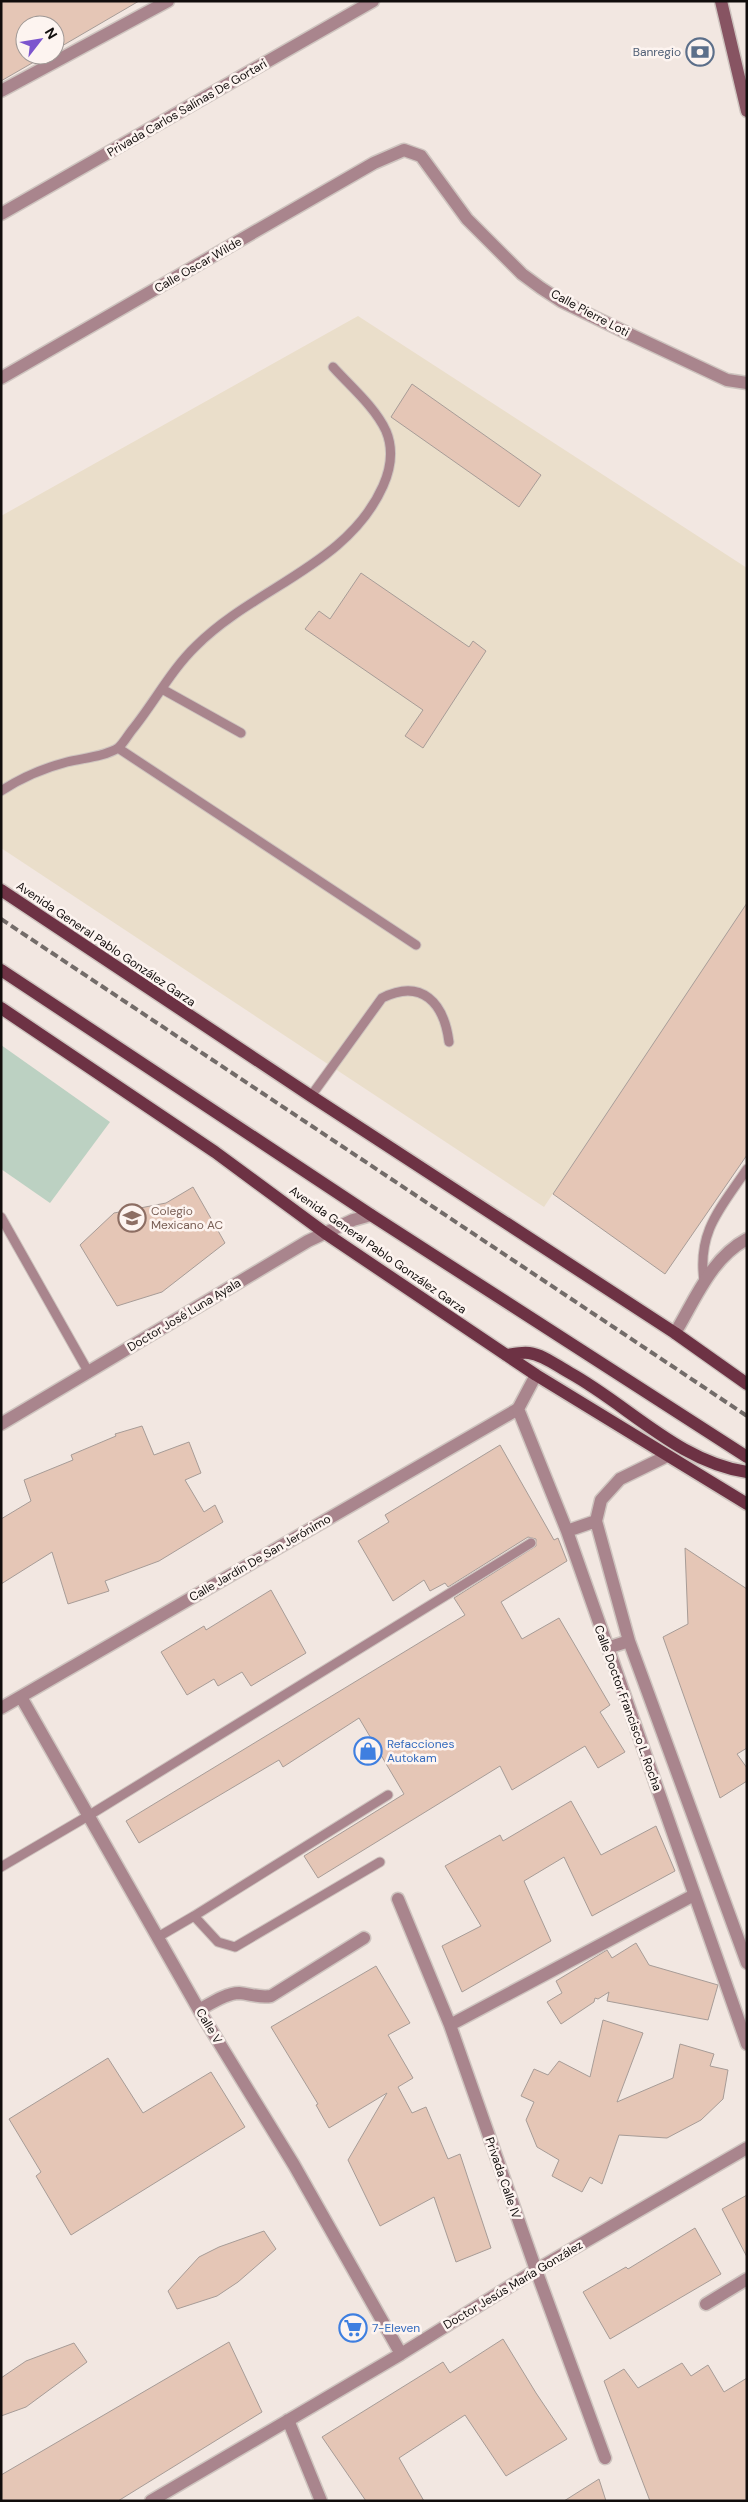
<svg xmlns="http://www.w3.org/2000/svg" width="748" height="2502" viewBox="0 0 748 2502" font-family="'DM Sans',sans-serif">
<rect width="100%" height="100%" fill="#f2e7e1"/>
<path fill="#eadeca" d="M358 316 747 568V903L544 1207 1 848V516Z"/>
<path fill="#bcd1c2" d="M1 1045 110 1122 50 1203 1 1169Z"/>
<path fill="#e5c6b6" stroke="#a79c97" d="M1 1H139L55 50V25H25V55H46L1 81Z
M412 384 541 475 519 507 391 417Z
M361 573 469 647 473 641 486 651 423 748 405 736 423 710 305 629 319 611 330 619Z
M747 903V1155L665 1274 553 1194Z
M193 1187 225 1243 162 1292 117 1306 80 1245 114 1213 166 1203Z
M142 1426 154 1455 189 1442 201 1473 185 1480 204 1512 215 1505 223 1522 159 1561 105 1581 109 1591 68 1604 52 1552 1 1584V1519L31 1501 24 1480 73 1460 71 1455 116 1436 115 1434Z
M500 1445 554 1540 558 1538 567 1561 501 1602 522 1639 559 1618 610 1705 600 1712 625 1752 598 1768 585 1746 512 1790 500 1766 318 1878 304 1856 404 1794 359 1718 283 1767 279 1760 139 1843 126 1821 465 1615 454 1598 536 1546V1539L528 1537 448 1587 445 1583 430 1591 424 1580 393 1601 358 1541 389 1522 385 1515Z
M685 1548 747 1589V1748L737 1754 747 1768V1781L720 1798 663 1637 688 1624Z
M271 1590 306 1653 251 1686 242 1672 218 1686 214 1679 187 1695 161 1652 204 1626 206 1630Z
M571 1801 601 1855 656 1826 675 1871 592 1916 564 1857 524 1881 551 1941 462 1992 442 1946 481 1926 445 1866 500 1835 503 1841Z
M636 1943 649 1965 718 1985 708 2020 607 2001 609 1992 598 1999 595 1998 594 2002 561 2024 547 2002 562 1993 556 1981 607 1950 612 1958Z
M376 1966 410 2023 388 2035 413 2078 398 2087 412 2113 426 2107 448 2159 460 2154 491 2248 456 2262 434 2197 380 2226 348 2160 387 2093 329 2128 316 2105 318 2104 271 2027Z
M603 2020 643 2033 617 2102 673 2078 680 2044 714 2054 710 2066 728 2070 723 2099 701 2120 667 2138 619 2135 602 2184 590 2177 582 2192 552 2176 559 2160 537 2147 526 2120 534 2102 521 2096 534 2069 548 2075 559 2061 590 2077Z
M108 2058 143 2113 211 2072 245 2127 71 2235 36 2176 41 2172 9 2119Z
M747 2195V2257L722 2209Z
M695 2228 721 2274 610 2339 583 2292 626 2267 628 2269Z
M264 2231 276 2249 238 2282 217 2296 177 2309 168 2291 199 2257 219 2247Z
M503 2339 536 2393 567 2439 506 2476 465 2415 399 2458 424 2501H366L322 2437 443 2362 450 2373Z
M229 2342 262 2412 118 2501H1V2475Z
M74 2343 87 2362 26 2407 1 2416V2378L26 2361Z
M682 2363 691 2376 708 2365 724 2392 747 2378V2501H650L604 2381 624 2369 638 2388Z
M599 2479 606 2501H564Z"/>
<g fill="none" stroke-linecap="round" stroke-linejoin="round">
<g stroke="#cec4bf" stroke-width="11">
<path id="service" d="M162 689 241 733
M118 748 416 945
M1 791C21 778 44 768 67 762 82 758 104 757 118 748 123 744 128 735 132 730 154 703 171 670 196 646 255 587 348 565 383 486 391 468 394 450 386 431 375 407 350 386 333 367
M311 1096 382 998C422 978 444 1003 449 1042
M1 1217 89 1373
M704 1281C697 1231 721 1208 747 1169
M1 1867 88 1816 531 1543
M194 1916 388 1795
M158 1937 194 1916 218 1942 235 1947 380 1862"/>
</g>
<g stroke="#cec4bf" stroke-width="15">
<path id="minor" d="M1 91 168 1
M1 214 373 1
M1 378 374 163 404 150 421 156 467 219 522 274 541 288 561 301 629 334 727 380 747 383
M675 1333C695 1300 711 1258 747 1239
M1 1424 308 1241 353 1220 371 1215
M21 1697 199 2010 294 2165 401 2354
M1 1708 518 1409
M398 1899 450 2025 536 2270 605 2458
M199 2010C210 2004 226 1993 239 1993 251 1994 259 1998 271 1996L364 1938
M450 2025 694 1895
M706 2304 747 2279
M288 2420 321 2501
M151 2501 401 2354 536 2270 747 2148"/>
</g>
<g stroke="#cec4bf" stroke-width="15">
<path id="tertiary" d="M536 1375 518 1409 567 1531 747 2044
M667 1456 620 1479 601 1500 596 1521 629 1641 747 1963
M567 1531 596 1521
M607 1648 629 1641"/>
</g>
<g stroke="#cec4bf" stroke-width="15">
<path id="secondary" d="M721 1 747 111"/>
</g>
<g stroke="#cec4bf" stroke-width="15">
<path id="primary" d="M1 890 311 1096 675 1333 747 1384
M1 970 371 1215 747 1457
M1 1008 215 1152 325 1233 536 1375 747 1504
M506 1355C513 1354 522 1352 529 1353 544 1355 557 1366 570 1373 628 1405 679 1462 747 1472"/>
</g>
<use href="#service" stroke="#a9858d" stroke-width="9"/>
<use href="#minor" stroke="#a9858d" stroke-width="12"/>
<use href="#tertiary" stroke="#a9858d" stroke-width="12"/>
<use href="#secondary" stroke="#875462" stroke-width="12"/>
<use href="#primary" stroke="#6d3244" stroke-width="12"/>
<path stroke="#736c69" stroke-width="4" stroke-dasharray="8 4" stroke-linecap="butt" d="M1 919 747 1416"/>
</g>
<defs>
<g id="bank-ring" transform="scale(1.4375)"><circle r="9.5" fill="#fdf4f0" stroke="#5c6f8a" stroke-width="1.5"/><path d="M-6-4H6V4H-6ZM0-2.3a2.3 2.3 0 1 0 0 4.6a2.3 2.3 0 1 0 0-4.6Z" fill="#5c6f8a"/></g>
<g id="school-ring" transform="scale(1.4375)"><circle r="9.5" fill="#fdf4f0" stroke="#8d6e63" stroke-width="1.5"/><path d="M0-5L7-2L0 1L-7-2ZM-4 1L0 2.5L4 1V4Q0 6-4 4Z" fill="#8d6e63"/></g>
<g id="shop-ring" transform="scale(1.4375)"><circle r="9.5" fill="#fdf4f0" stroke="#3f7fe0" stroke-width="1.5"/><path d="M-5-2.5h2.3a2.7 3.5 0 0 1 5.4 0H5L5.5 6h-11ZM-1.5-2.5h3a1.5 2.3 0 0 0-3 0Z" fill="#3f7fe0"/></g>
<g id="supermarket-ring" transform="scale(1.4375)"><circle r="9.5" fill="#fdf4f0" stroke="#3f7fe0" stroke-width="1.5"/><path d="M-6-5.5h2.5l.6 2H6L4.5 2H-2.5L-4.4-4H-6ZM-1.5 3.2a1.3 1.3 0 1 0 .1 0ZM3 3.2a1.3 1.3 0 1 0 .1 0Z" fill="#3f7fe0"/></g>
</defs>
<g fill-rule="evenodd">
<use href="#bank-ring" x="700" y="52"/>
<use href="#school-ring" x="132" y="1218"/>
<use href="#shop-ring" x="368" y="1751"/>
<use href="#supermarket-ring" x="353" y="2328"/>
</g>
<g text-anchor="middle" stroke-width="5" stroke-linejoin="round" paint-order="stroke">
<g font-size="12" fill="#4e5e75" stroke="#fdf4f0" text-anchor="end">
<text x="681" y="56">Banregio</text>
</g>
<g font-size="12" fill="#110d0c" stroke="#fdf4f0">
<text transform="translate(187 108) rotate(-30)" y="4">Privada Carlos Salinas De Gortari</text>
<text transform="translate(198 265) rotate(-30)" y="4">Calle Oscar Wilde</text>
<text transform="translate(590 313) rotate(28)" y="4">Calle Pierre Loti</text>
<text transform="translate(106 944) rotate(34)" y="4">Avenida General Pablo González Garza</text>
<text transform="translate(378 1250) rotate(35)" y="4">Avenida General Pablo González Garza</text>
<text transform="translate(184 1315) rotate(-31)" y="4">Doctor José Luna Ayala</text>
<text transform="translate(260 1558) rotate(-30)" y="4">Calle Jardín De San Jerónimo</text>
<text transform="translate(628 1708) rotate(70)" y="4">Calle Doctor Francisco L. Rocha</text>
<text transform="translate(209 2026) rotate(59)" y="4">Calle V</text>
<text transform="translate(503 2178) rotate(71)" y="4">Privada Calle IV</text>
<text transform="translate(513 2285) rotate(-31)" y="4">Doctor Jesús María González</text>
</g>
<g font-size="12" fill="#785e54" stroke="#fdf4f0" text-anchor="start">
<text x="151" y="1215">Colegio<tspan x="151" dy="14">Mexicano AC</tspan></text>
</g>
<g font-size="12" fill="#366cbe" stroke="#fdf4f0" text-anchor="start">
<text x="387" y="1748">Refacciones<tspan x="387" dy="14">Autokam</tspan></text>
<text x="372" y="2332">7-Eleven</text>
</g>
</g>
<rect width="748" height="2502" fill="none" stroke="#110d0c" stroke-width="5"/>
<g transform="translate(40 40) rotate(59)"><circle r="24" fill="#fdf4f0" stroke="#9f9895"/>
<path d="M0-4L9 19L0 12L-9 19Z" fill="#7c55ce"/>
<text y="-8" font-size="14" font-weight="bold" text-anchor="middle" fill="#110d0c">N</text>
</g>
</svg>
